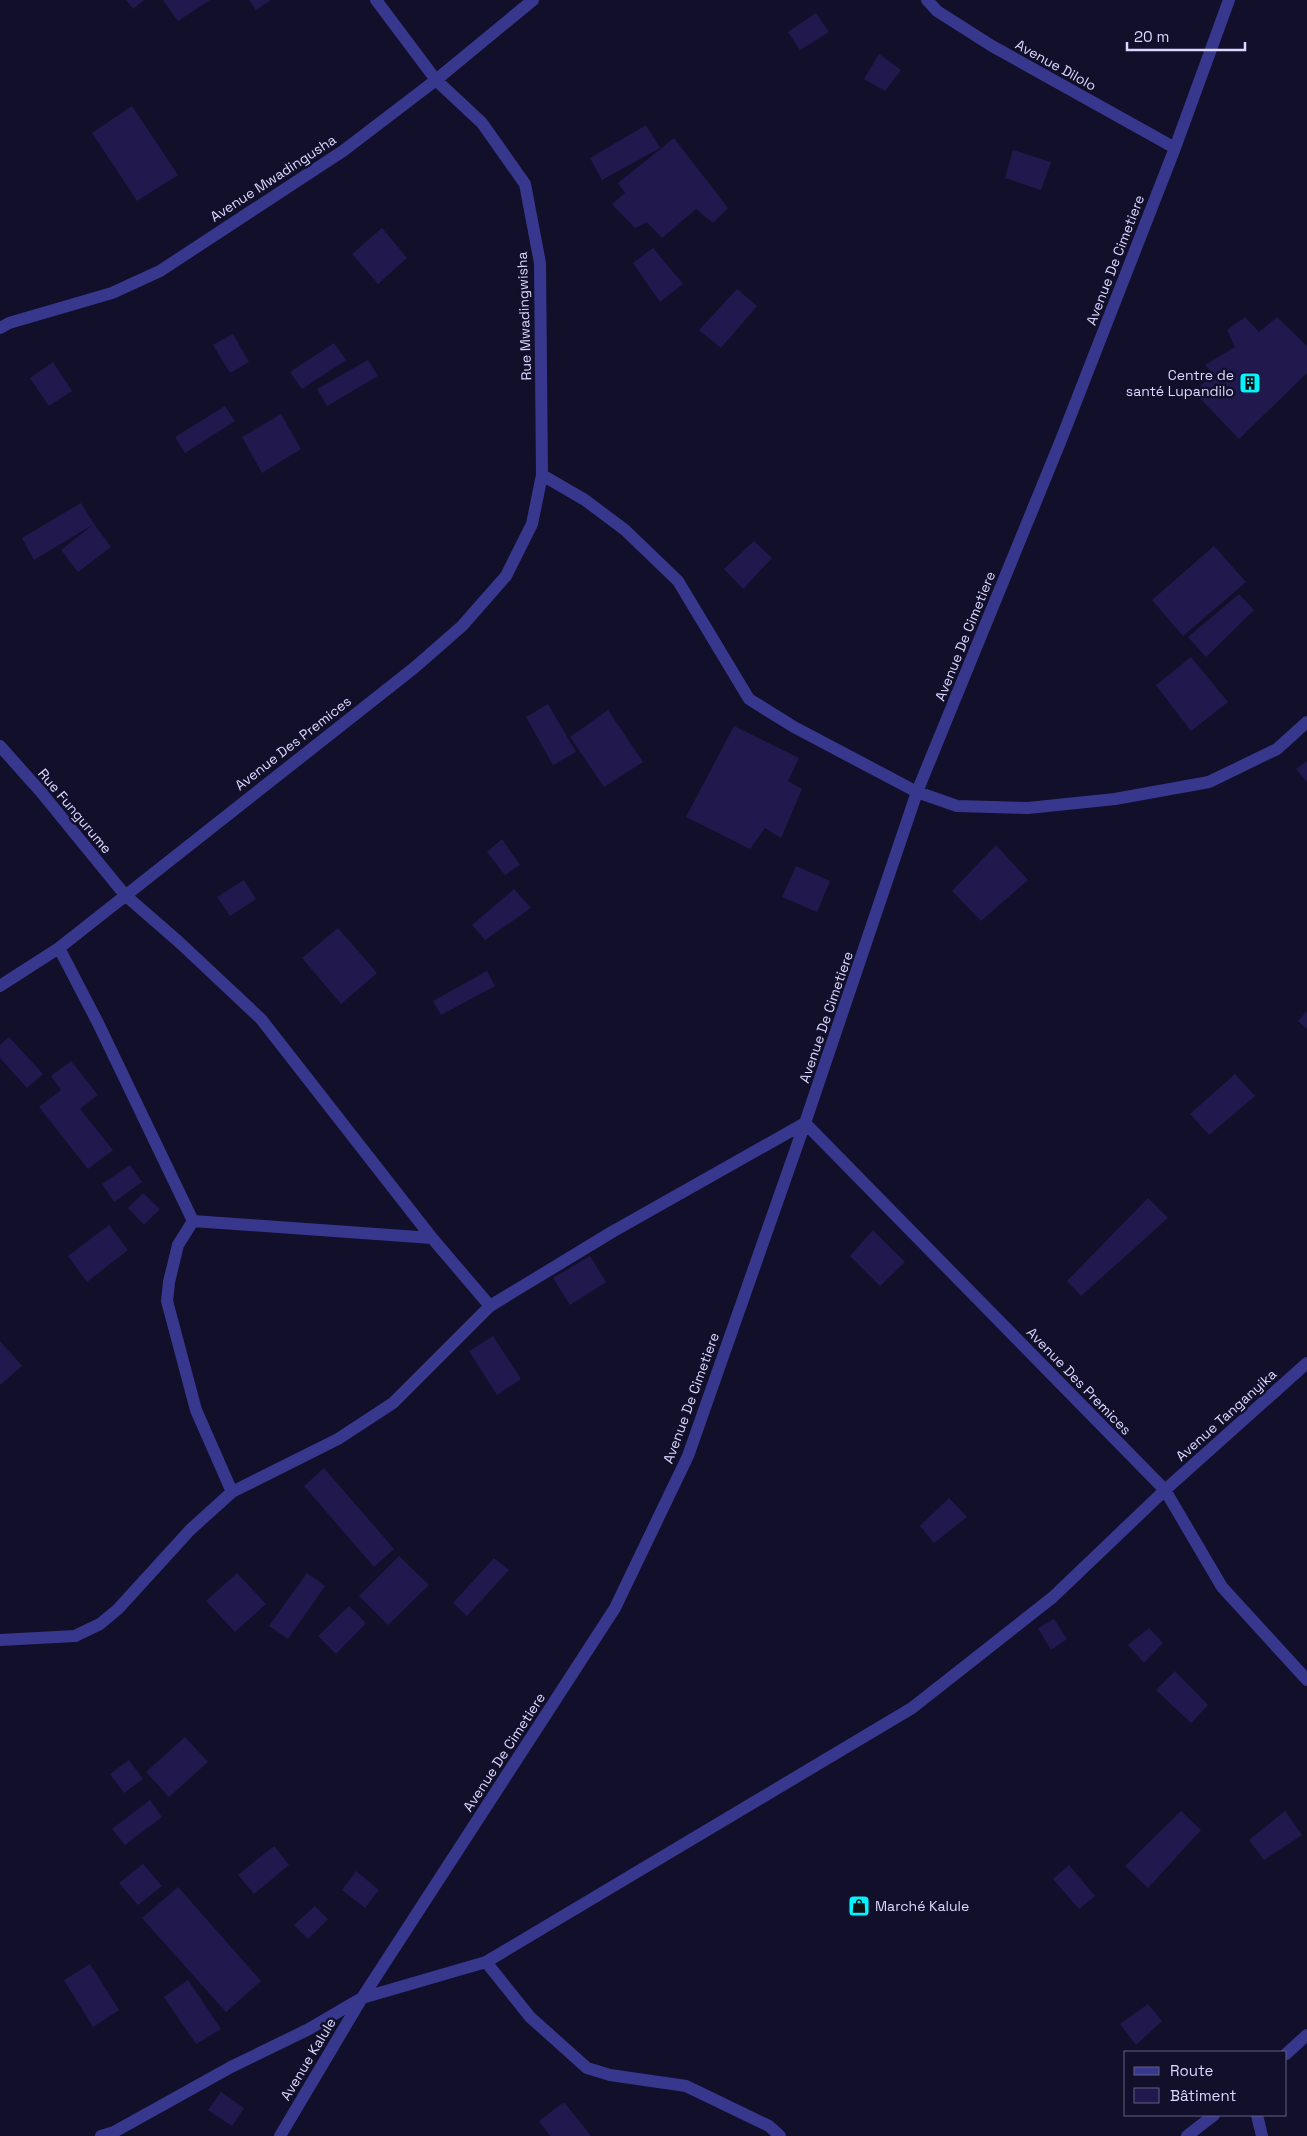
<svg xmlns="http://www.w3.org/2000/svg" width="1307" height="2136" viewBox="0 0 1307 2136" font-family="'Space Grotesk',sans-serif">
<rect width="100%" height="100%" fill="#120f2b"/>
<path fill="#21194d" d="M126 0H144L133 9Z
M163 0H210L178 21Z
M249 0H271L256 10Z
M816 13 829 32 800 50 788 32Z
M879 54 901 70 885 91 864 79Z
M132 106 178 175 137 201 92 133Z
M646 125 660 148 602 180 590 158Z
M674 138 728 208 713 223 696 209 662 238 647 222 635 228 612 204 625 193 618 183Z
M1013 150 1051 162 1041 190 1005 178Z
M382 228 407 258 378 284 352 254Z
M653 248 683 284 660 302 633 263Z
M737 289 757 306 721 348 699 330Z
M1245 317 1259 332 1277 317 1307 346V373L1239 439 1194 392 1213 374 1205 365 1235 347 1227 330Z
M233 334 249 362 230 373 213 345Z
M334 343 346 360 302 389 290 372Z
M368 360 378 376 327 406 317 389Z
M53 362 72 391 49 406 30 378Z
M225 406 235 421 185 453 175 437Z
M281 414 301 449 262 473 242 437Z
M81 503 94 524 34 560 22 538Z
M94 524 111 547 78 572 61 550Z
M754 541 772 558 743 589 724 569Z
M1214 546 1246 582 1183 636 1152 600Z
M1239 594 1254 610 1206 657 1188 637Z
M1191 657 1228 702 1191 731 1156 685Z
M548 704 576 752 553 765 526 717Z
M608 710 643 762 604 787 570 737Z
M734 726 799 758 788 781 802 789 781 838 765 828 750 849 686 817Z
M1307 761V782L1296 769Z
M502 839 520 865 505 875 487 852Z
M996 845 1028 880 981 921 952 891Z
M796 866 830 881 817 912 782 897Z
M244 880 256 899 230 916 217 897Z
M514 889 531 908 485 940 472 925Z
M338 928 377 973 341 1004 302 958Z
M487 971 495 986 441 1015 433 1001Z
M1307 1011V1029L1298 1021Z
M9 1037 43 1074 27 1088 0 1058V1045Z
M71 1061 98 1095 80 1109 113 1150 88 1169 39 1107 61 1090 51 1076Z
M1235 1074 1255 1096 1209 1135 1190 1114Z
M130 1165 142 1182 114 1202 102 1184Z
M143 1193 160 1209 144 1225 128 1208Z
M1148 1198 1168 1218 1081 1296 1067 1281Z
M109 1225 128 1250 87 1282 68 1256Z
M873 1230 905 1262 880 1286 850 1256Z
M590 1256 606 1282 570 1305 553 1278Z
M493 1336 521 1379 497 1395 469 1351Z
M0 1341 22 1366 0 1385Z
M324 1468 394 1549 374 1567 304 1486Z
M949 1498 967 1517 934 1543 920 1526Z
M399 1556 429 1585 388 1625 359 1596Z
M494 1558 509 1570 467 1616 453 1603Z
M237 1573 266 1604 235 1632 206 1601Z
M307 1573 325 1586 288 1639 269 1626Z
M349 1606 366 1623 336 1654 318 1636Z
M1054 1619 1067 1639 1051 1650 1038 1628Z
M1149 1628 1163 1643 1144 1663 1128 1645Z
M1175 1671 1208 1705 1191 1723 1156 1690Z
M185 1737 208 1762 169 1797 146 1772Z
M129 1760 143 1779 124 1793 110 1774Z
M150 1800 162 1817 125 1845 112 1829Z
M1181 1811 1201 1830 1148 1888 1125 1866Z
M1285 1811 1302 1835 1264 1860 1249 1840Z
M274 1846 289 1865 254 1894 238 1875Z
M143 1864 162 1886 138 1905 119 1883Z
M1069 1865 1095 1896 1079 1909 1053 1879Z
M356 1871 379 1890 365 1908 342 1890Z
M178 1887 261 1981 226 2012 142 1918Z
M315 1906 328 1919 308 1939 294 1925Z
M90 1964 119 2010 93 2027 64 1980Z
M188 1980 221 2029 196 2044 164 1997Z
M1148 2004 1162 2021 1136 2045 1120 2024Z
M221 2092 244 2108 232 2126 208 2110Z
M564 2102 591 2136H550L539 2121Z"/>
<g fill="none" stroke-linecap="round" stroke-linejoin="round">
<path stroke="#37388d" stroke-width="12" d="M927 0 937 11 992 46 1175 148
M0 328 9 323 112 293 160 271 343 151 436 80 533 0
M542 475 585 500 625 530 678 581 749 699 794 727 917 792 957 806 1028 808 1115 799 1209 782 1277 749 1307 722
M0 746 41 792 125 895 179 942 261 1019 432 1238 490 1306
M59 948 98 1023 193 1221 178 1245 169 1282 167 1301 196 1410 232 1492
M0 986 59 948 414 668 462 626 506 576 532 524 542 475 540 263 525 184 482 123 436 80 376 0
M193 1221 432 1238
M0 1640 75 1636 100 1624 118 1609 190 1530 232 1492 338 1439 393 1403 490 1306 612 1232 805 1123 1165 1490 1222 1587 1307 1680
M486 1962 530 2017 587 2068 610 2075 686 2086 769 2126 780 2136
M1286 2054 1307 2035
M1257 2115 1262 2136
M101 2136 114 2132 231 2067 309 2029 362 1998 486 1962 912 1708 1053 1597 1165 1490 1307 1363
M280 2136 362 1998 615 1608 688 1456 805 1123 917 792 1061 440 1175 148 1229 0
M1187 2136 1214 2115"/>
</g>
<defs>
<g id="building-square" transform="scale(1.125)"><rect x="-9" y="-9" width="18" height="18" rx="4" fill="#04f3ff" stroke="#120f2b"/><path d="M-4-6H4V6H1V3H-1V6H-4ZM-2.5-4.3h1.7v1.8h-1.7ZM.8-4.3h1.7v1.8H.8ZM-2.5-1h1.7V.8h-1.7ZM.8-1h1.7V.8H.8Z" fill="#111"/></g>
<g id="shop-square" transform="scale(1.125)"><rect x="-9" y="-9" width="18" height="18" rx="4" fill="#04f3ff" stroke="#120f2b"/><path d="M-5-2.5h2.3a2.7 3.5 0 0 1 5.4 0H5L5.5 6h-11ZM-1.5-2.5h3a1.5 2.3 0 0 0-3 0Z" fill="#111"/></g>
</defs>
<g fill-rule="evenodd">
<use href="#building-square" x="1250" y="383"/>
<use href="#shop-square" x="859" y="1906"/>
</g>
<g text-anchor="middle" stroke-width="5" stroke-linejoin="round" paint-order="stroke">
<g font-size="14" fill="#dbd8ff" stroke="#120f2b">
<text transform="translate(1056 65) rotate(29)" y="5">Avenue Dilolo</text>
<text transform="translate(273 178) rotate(-33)" y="5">Avenue Mwadingusha</text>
<text transform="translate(1115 260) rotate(-69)" y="5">Avenue De Cimetiere</text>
<text transform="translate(524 316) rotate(-92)" y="5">Rue Mwadingwisha</text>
<text transform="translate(965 636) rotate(-68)" y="5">Avenue De Cimetiere</text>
<text transform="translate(293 743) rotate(-38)" y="5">Avenue Des Premices</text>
<text transform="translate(75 811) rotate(50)" y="5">Rue Fungurume</text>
<text transform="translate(826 1017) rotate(-71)" y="5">Avenue De Cimetiere</text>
<text transform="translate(1079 1381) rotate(46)" y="5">Avenue Des Premices</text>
<text transform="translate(691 1398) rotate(-70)" y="5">Avenue De Cimetiere</text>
<text transform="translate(1226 1415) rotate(-42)" y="5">Avenue Tanganyika</text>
<text transform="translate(504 1752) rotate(-57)" y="5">Avenue De Cimetiere</text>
<text transform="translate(308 2059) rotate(-59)" y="5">Avenue Kalule</text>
</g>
<g font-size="14" fill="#dbd8ff" stroke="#120f2b" text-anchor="end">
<text x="1234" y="380">Centre de<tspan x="1234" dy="16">santé Lupandilo</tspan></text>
<text x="875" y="1911" text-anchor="start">Marché Kalule</text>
</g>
</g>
<rect x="1124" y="2051" width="162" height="65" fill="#120f2b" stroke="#625f80"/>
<rect x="1134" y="2067" width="25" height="8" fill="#37388d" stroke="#625f80"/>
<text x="1170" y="2076" font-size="15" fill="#dbd8ff">Route</text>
<rect x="1134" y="2088" width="25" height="15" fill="#21194d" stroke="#625f80"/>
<text x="1170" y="2101" font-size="15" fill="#dbd8ff">Bâtiment</text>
<path d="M1127 42v8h118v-8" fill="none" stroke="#dbd8ff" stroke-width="2.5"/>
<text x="1134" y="42" font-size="15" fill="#dbd8ff" stroke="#120f2b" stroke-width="4" paint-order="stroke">20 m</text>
</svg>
